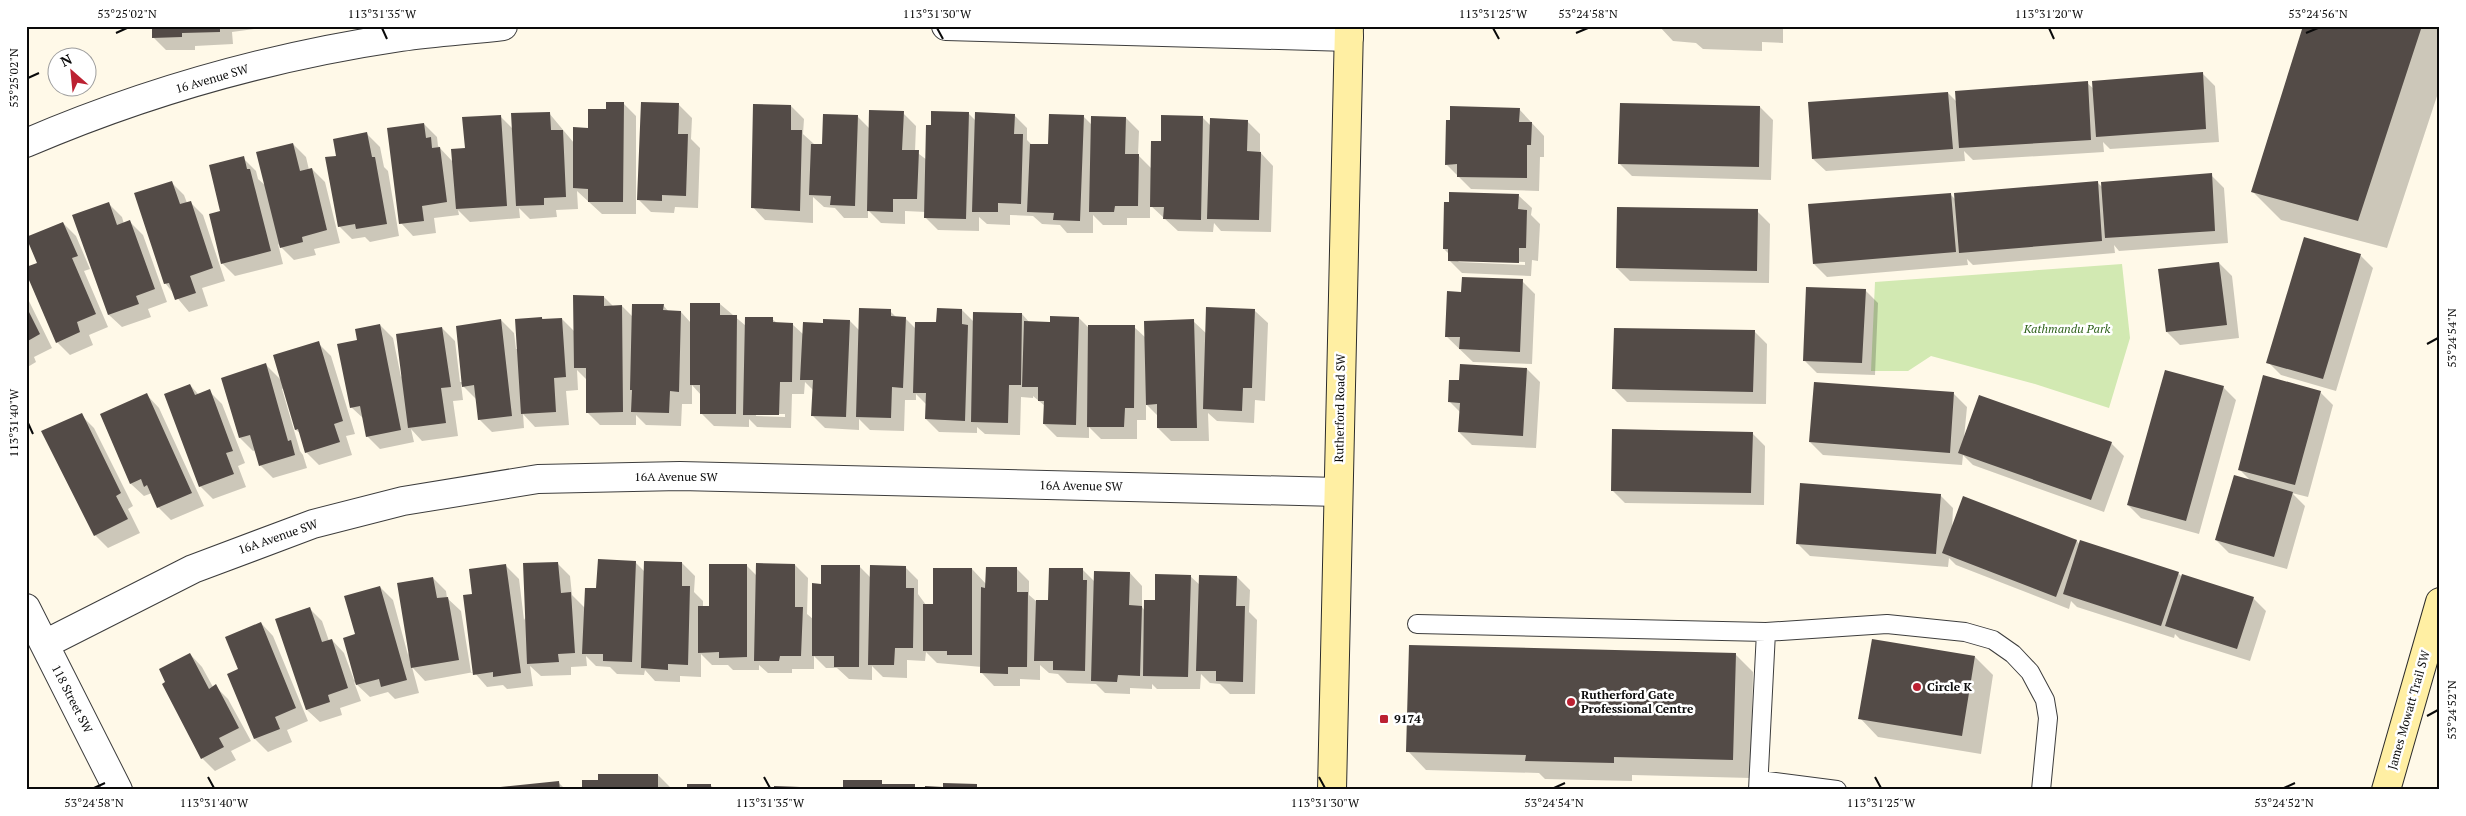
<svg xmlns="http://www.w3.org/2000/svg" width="2466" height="816" viewBox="0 0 2466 816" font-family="'PT Serif',serif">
<rect width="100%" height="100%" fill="#fff9e8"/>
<path fill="#d2e9b2" d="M2122 264 2130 338 2109 408 2035 384 1931 356 1908 371H1871L1875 282Z"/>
<path fill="#0003" fill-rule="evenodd" d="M153 26H268V27L232 32 233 44 195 46V50H166L153 37Z
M1659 26H1783V43L1762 42V51L1703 49 1696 43 1673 41Z
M2304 26H2440V87L2387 248 2281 220 2252 191Z
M2202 73 2215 86 2219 142 2110 149 2103 142 2104 152 1973 160 1964 151 1965 161 1826 171 1813 159 1948 93 1957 102 2087 83 2094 89Z
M623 103 636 116V214H602L577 191 578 209 556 210 557 217 530 219 519 208 520 218 470 222 458 210 459 215 434 218 436 233 413 236 401 223 424 124 437 137 438 146 453 162 500 116 513 129 549 113 574 143 607 110Z
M679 105 692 118 691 139 700 148 698 208 675 207 674 213 651 212 638 199Z
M791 106 804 119 803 134 814 144 823 145 858 117 870 129 903 113 916 126 915 151 927 160 968 113 976 121 1014 115 1027 128V140L1032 145H1049L1083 116 1092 125 1126 118 1139 131 1138 155 1152 169 1162 142 1203 118 1211 126 1247 121 1260 134V152L1273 166 1271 232 1221 231 1214 223 1213 232 1178 231 1150 205V218H1127V225H1103L1093 215V233H1067L1060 225 1042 224 1033 216 1010 215V225L987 224 979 217V231L938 230 925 217 926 212 905 211V224L881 223 868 210V218H844L835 208 824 207 813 197V223L765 220 753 207Z
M1760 107 1773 120 1771 180 1632 176 1619 163Z
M1519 109 1544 136V157H1540L1539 191 1471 189 1446 164Z
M367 134 380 147 384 167 388 171 399 236 370 242 365 237 352 239 339 226Z
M293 144 306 157 309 170 312 169 325 182 340 243 314 249 316 255 294 260 278 244 283 264 235 276 222 263 221 212 243 158 256 171 258 179 266 186Z
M2211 175 2224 188 2228 243 2119 251 2114 245 2115 253 1973 265 1967 259 1968 265 1827 277 1814 264 1950 194 1956 200 2097 182 2103 188Z
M171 182 184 195 187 203 190 202 203 215 225 281 202 288 208 306 189 312 165 283Z
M1519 196 1532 208 1531 215 1540 224 1538 261 1532 260 1531 276 1462 273 1449 260V254L1444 249ZM1457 260 1525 262V265L1459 262Z
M109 204 122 217 124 224 130 222 143 235 167 302 148 309 151 317 122 327 109 315 74 216Z
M1757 211 1770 224 1769 283 1630 281 1617 268Z
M63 223 76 236 90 269 84 271 108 327 89 335 93 345 70 355 57 342Z
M2360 255 2373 268 2336 391 2281 375 2268 362Z
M2219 263 2232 276 2239 338 2180 345 2167 332Z
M1522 281 1535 294 1532 364 1473 362 1446 336 1462 294Z
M1865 290 1878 303 1875 375 1817 373 1804 360Z
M26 295 52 348 34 357 36 362 26 368Z
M604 297 614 307 622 306 633 317 663 305 669 312H681L691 323 720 304 746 326 772 319 777 323 792 324 804 335 824 324 850 321 860 331 890 311 897 318H905L916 329 938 324 962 310 974 322 1022 314 1030 323 1051 324 1079 318 1090 329 1134 327 1146 338 1193 321 1207 334 1255 311 1268 323 1265 401 1255 400 1254 423 1217 421 1208 413 1209 441H1171L1158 428V416L1146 404V420H1137V439H1101L1089 427V438L1057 437 1044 424 1045 406 1033 396V398L1021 397 1020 435 985 434 977 427V433L939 432 926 419 927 405 916 394V400H905L904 431 870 430 859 419V430L825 428 812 415 814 391 805 382 804 394H792L791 428 757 427 749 419V427L714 426 701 413V395L692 385V404H682L681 426 646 425 636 415V425H600L587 412V380L577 370 578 390 566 391 569 425 535 427 523 414 524 428 492 432 479 419 477 400 461 384 463 400 453 401 458 436 422 441 411 429 414 442 380 449 367 436 364 419 351 407 358 341 380 325 393 338 401 377 442 328 455 341 460 382H463L501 320 514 333 516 349H518L542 318 544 320 562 319 575 332ZM756 414H785V417L756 416Z
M1754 331 1767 344 1766 404 1627 402 1614 389Z
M318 343 331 356 355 434 346 436 352 455 319 465 306 452 301 434 296 430 284 388 282 389 300 451 303 455 307 468 273 478 260 465 256 450 253 451 240 438 265 364 282 381Z
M1527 369 1540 382 1536 448 1472 445 1459 432 1460 412 1449 401 1460 382Z
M190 385 199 395 209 391 222 404 245 463 238 466 246 487 213 499 200 486Z
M2223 387 2236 400 2199 534 2141 518 2128 505Z
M2320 392 2333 405 2308 497 2292 493 2305 506 2287 569 2229 553 2216 540 2251 481 2239 469Z
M1954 394 1967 407 1964 438 2111 443 2124 456 2104 512 1973 465 1963 455 1962 465 1823 455 1810 442Z
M147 395 159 408 204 506 171 520 158 507 152 493 144 496 131 484 101 415Z
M81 415 94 428 133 506 128 509 140 533 108 548 95 535Z
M1752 433 1765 446 1764 505 1625 503 1612 490Z
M1940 495 1953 508 1952 529 1964 498 2077 541 2080 545 2178 573 2182 577 2253 598 2266 611 2250 661 2180 639 2175 634 2174 638 2077 607 2071 601 2069 609 1956 565 1949 558 1948 567 1810 556 1797 543Z
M635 562 645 572 682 563 695 576 694 592 703 601V607H710L746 565 757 576 795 565 808 578 807 614 813 619 822 585 859 566 871 578 905 567 918 580V594L926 605 934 606 972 569 986 584 1016 568 1029 581V595L1036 601 1049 602 1083 570 1095 582 1130 573 1142 586V607L1145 611 1190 576 1200 585 1237 577 1250 590 1249 612 1257 620 1255 694H1230L1220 684 1210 683 1201 674 1200 689H1157L1152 684V689L1130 688V694L1105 693 1096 684 1067 683 1058 674 1049 673 1040 665V680L1020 679V686H994L982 673V667L937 663 926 652 925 661 907 660V678L883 677 872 666V680L849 679 837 668H826L814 656V669H792V673H768L759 665V670H733L728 665H712L701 654V677L680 676V682L655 681 645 670 644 675 617 674 610 667 596 666 586 656 587 666 571 667V675L541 676 530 666 533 686 507 689 503 685 487 687 474 672 425 681 412 667 419 693 395 699 388 692 370 697 354 682 361 701 340 708 342 715 320 722 307 710 309 608 322 621 329 641 332 640 344 653 354 680 356 679V635L380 587 393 600 408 655 433 578 446 591 447 598 461 611 471 672H474L473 595 506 566 519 579 524 620 557 563 570 576 572 595 585 608 597 590Z
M261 623 273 636 308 721 287 730 292 742 268 752 255 739 240 670Z
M190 654 202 667 213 687 215 686 228 699 251 741 231 751 236 760 215 771 202 758Z
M1735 654 1753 672 1751 778 1632 775V781L1545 779 1539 773 1426 770 1408 751Z
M1975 657 1993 675 1981 754 1878 737 1860 718Z
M658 775 673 790H584Z
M558 782 566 790H491Z
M710 785 715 789 742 790H689Z"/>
<path fill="#534b47" d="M152 26H220V32L182 33V37L152 38Z
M2303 26H2422L2358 221 2251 192Z
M2203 72 2206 129 2096 137 2092 81Z
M2088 81 2091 140 1959 148 1955 91Z
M1948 92 1953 149 1812 159 1808 102Z
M606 102H624L623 202H588V189L573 188V127L588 128V109H606Z
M641 102 679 103 678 134H688L686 196 662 195V201L637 200Z
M1620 103 1760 106 1759 167 1618 164Z
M753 104 791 105V130H802L800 211 751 208Z
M1450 106 1520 108 1519 122H1532L1531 145H1527V178L1457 177V164L1445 165 1446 120H1450Z
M869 110 904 111 902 150H919L917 199H893V212L867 211Z
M931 111 969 112 966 219 924 218 926 125H931Z
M550 112 551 130H563L566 197 544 198V205L516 206 511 113Z
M975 112 1015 114 1014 134H1023L1021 204 998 203V212H972Z
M823 114 858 115 855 206 830 205 831 196 809 195 811 144H822Z
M1049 114 1084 115 1080 221 1053 220 1054 213 1027 212 1030 144H1048Z
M501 115 507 206 456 209 451 149 465 148 462 117Z
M1161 115 1203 116 1201 220 1163 219 1164 207H1150L1151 141H1161Z
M1091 116 1126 117 1125 154H1139L1138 206H1115L1114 212H1089Z
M1210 118 1248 120 1247 151 1261 152 1259 220 1207 219Z
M424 123 426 138 431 137 432 148 440 147 447 202 422 206 424 221 399 224 387 128Z
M367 132 372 157H375L387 224 356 229 355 224 338 227 325 157 336 156 333 139Z
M293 143 300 171 312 168 327 230 302 237 303 242 280 248 256 152Z
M244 156 247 169H250L271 251 221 264 209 214 220 211 209 165Z
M2212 173 2215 231 2105 238 2101 182Z
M172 181 180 204 191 201 213 268 190 276 196 293 175 300 169 283 164 284 134 193Z
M2098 181 2102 241 1959 253 1954 193Z
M1449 192 1519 194 1518 209 1527 210 1526 248H1519V263L1448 261V249H1443L1444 202H1449Z
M1951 193 1956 252 1813 264 1808 204Z
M109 202 117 225 130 220 155 289 136 296 139 304 108 315 72 215Z
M1617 207 1758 209 1757 271 1616 268Z
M63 222 78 256 72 258 96 314 77 322 80 332 56 343 26 273V267L37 263 26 237Z
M2304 237 2361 254 2323 379 2266 363Z
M2219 262 2227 325 2166 332 2158 269Z
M1462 277 1523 279 1520 352 1459 349 1460 337H1445L1447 291 1461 292Z
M1806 287 1866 289 1862 363 1803 361Z
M573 295 604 296V306L622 305 623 412 586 413V368H574Z
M690 303H720V315H737L736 414H700V385H690Z
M632 304H664L663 310 681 311 679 392 670 391 669 413 631 412 632 390H630Z
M26 306 40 334 26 342Z
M1206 307 1255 309 1252 388H1243L1242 411 1203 409Z
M859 308 891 309V316L906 317 903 388 892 387 891 418 856 417Z
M937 308 962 309V324L968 325 965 421 925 419 926 393H913L915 322H936Z
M973 312 1022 313 1021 385H1009L1008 423 971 422Z
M1050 316 1079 317 1076 425 1043 424 1044 401H1038V387H1022L1024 321 1050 322Z
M542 317V319L562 318 566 377 554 378 556 412 521 414 515 319Z
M745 317H773V322L793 323 792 382H780L779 415H743Z
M501 319 512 416 478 420 474 385 462 387 456 326Z
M823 319 850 320 846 417 811 416 813 380H800L803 322 823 323Z
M1194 319 1197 428H1157V404L1146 405 1144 321Z
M380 324 401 430 366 437 360 406 350 408 337 344 357 340 355 329Z
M1088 325H1135L1134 408H1125L1124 427H1087Z
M442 327 451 387 441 388 446 423 408 428 396 334Z
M1614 328 1755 330 1753 392 1612 389Z
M319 341 343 421 334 424 340 442 305 453 298 429 295 430 273 355Z
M266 363 288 441 291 440 295 455 259 466 250 435 239 438 221 378Z
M1460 364 1527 368 1523 436 1458 432 1460 403 1448 402 1449 380H1459Z
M2165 370 2224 386 2186 521 2127 505Z
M2263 375 2321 391 2295 485 2238 470Z
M1814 382 1954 392 1950 453 1809 442Z
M190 384 195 395 210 389 233 451 226 453 234 474 199 487 164 394Z
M147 393 192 493 157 508 147 485 144 487 141 479 130 484 100 414Z
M1979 395 2112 442 2091 500 1958 453Z
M82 413 121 493 116 496 128 519 94 536 41 431Z
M1612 429 1753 432 1751 493 1611 491Z
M2234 475 2293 492 2274 557 2215 540Z
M1800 483 1941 494 1936 554 1796 544Z
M1963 496 2077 540 2056 597 1942 553Z
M2080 540 2179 572 2161 626 2063 594Z
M598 559 636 561 632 662 603 661V654H582L585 588H596Z
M644 561 682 562V586H690L688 665 668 664V670L641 668Z
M558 562 561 593 571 592 575 653 558 654 559 662 527 664 523 563Z
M756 563 795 564V607H803L801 656H780L779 661H754Z
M506 564 521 673 493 677V672L473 675 463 595 472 594 469 569Z
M709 564H747V657L719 658V652L698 653V606H709Z
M821 565H860L859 667H834V656H812V583L821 584Z
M870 565 906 566V588H914L913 648H895L894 665H868Z
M986 567H1017V592H1028L1027 667H1008V674L980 673 981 587 985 588Z
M933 568H972V655H947V651H923V604H933Z
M1049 568H1083V580H1087L1085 671 1053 670V661H1034L1036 600H1048Z
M1094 571 1130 572 1129 605 1142 606 1140 676 1118 675 1117 682 1091 681Z
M1155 574 1191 575 1188 677 1143 676 1144 600H1155Z
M2182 574 2254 597 2237 649 2165 626Z
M1199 575 1237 576 1236 606H1245L1243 682 1216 681V671H1196Z
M433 577 437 598 448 597 459 660 411 668 397 583Z
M380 586 407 680 381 687 379 679 356 685 343 638 355 634 344 596Z
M310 607 322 642 332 639 348 688 328 695 330 702 306 710 275 619Z
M261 622 296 708 275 717 280 729 254 739 227 674 238 669 225 637Z
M1872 639 1975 656 1962 736 1858 719Z
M1409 645 1736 653 1733 760 1614 757V763L1525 761 1526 755 1406 752Z
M190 653 209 689 216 684 239 728 219 738 224 747 201 759 162 684 165 682 159 669Z
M598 774H658V790H582V780H598Z
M843 780H882V784H915V790H843Z
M559 781 560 790H491V788Z
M943 783 977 784V788L986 790H925V786L943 787Z
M687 784H711V790H687Z
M774 786 800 787V790H774Z
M726 788H742V790H726Z"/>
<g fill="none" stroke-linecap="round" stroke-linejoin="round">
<g stroke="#3d3d3d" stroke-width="20">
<path id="lane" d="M1417 624 1766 632 1758 790
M1766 632 1887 624 1965 632 1993 640 2013 654 2030 672 2045 700 2048 718 2041 790
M1759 780 1837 790"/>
</g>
<g stroke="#3d3d3d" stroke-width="30">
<path id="street" d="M946 26 1349 37
M26 143C145 92 273 56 401 37 435 32 470 30 503 26
M26 608 118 790
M45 644 193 569 313 524 403 501 538 479 680 476 1338 492"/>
</g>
<g stroke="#2c2c2c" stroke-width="30">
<path id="secondary" d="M1332 790 1349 26
M2386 790 2440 602"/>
</g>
<use href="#lane" stroke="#fff" stroke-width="18"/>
<use href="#street" stroke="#fff" stroke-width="28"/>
<use href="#secondary" stroke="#ffefa3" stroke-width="28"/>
</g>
<path fill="none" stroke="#0a0a0a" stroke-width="2" d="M382 28 387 39M937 28 943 39M1493 28 1499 39M2049 28 2054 39M116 33 127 28M1576 33 1588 28M2306 33 2318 28M28 78 39 73M2427 344 2438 338M28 423 33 434M2427 716 2438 710M208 777 214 788M764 777 770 788M1319 777 1325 788M1875 777 1881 788M94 788 105 783M1554 788 1565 783M2284 788 2295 783"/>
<g fill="#bc2132" stroke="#fff" stroke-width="2">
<circle cx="1917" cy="687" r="5"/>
<circle cx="1571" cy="702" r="5"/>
<rect x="1379" y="714" width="10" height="10" rx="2.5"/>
</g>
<g text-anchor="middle" stroke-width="5" stroke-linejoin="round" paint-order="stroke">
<g font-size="12" fill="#0a0a0a" stroke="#fff">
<text transform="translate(212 79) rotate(-16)" y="4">16 Avenue SW</text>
<text transform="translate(1340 408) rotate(-89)" y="4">Rutherford Road SW</text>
<text x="676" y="481">16A Avenue SW</text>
<text transform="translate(1081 486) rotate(1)" y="4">16A Avenue SW</text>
<text transform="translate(278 537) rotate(-19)" y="4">16A Avenue SW</text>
<text transform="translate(72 699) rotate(63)" y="4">118 Street SW</text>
<text transform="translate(2409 710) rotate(-74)" y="4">James Mowatt Trail SW</text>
</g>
<g font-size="12" font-style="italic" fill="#2e621b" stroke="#fff">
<text x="2067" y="333">Kathmandu Park</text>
</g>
<g font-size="12" font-weight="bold" fill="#0a0a0a" stroke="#fff" text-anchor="start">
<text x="1927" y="691">Circle K</text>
<text x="1581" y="699">Rutherford Gate<tspan x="1581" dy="14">Professional Centre</tspan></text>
<text x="1394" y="723">9174</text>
</g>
</g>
<rect width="2466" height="816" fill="none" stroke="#ffffff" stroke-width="55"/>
<g transform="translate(72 72) rotate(333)"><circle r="24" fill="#ffffff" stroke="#9d9d9d"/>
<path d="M0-4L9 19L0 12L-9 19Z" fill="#bc2132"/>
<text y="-8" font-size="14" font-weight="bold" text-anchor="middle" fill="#0a0a0a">N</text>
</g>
<rect x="28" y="28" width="2410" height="760" fill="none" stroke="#0a0a0a" stroke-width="2"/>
<g font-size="12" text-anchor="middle" fill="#0a0a0a">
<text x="127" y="18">53°25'02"N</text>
<text x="382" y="18">113°31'35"W</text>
<text x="937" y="18">113°31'30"W</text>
<text x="1493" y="18">113°31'25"W</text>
<text x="1588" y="18">53°24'58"N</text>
<text x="2049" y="18">113°31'20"W</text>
<text x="2318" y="18">53°24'56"N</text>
<text transform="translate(14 78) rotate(-90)" y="4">53°25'02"N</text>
<text transform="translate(2452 338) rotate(-90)" y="4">53°24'54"N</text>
<text transform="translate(14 423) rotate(-90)" y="4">113°31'40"W</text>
<text transform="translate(2452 710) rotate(-90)" y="4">53°24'52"N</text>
<text x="94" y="807">53°24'58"N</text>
<text x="214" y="807">113°31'40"W</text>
<text x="770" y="807">113°31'35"W</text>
<text x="1325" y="807">113°31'30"W</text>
<text x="1554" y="807">53°24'54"N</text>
<text x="1881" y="807">113°31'25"W</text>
<text x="2284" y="807">53°24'52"N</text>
</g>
</svg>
